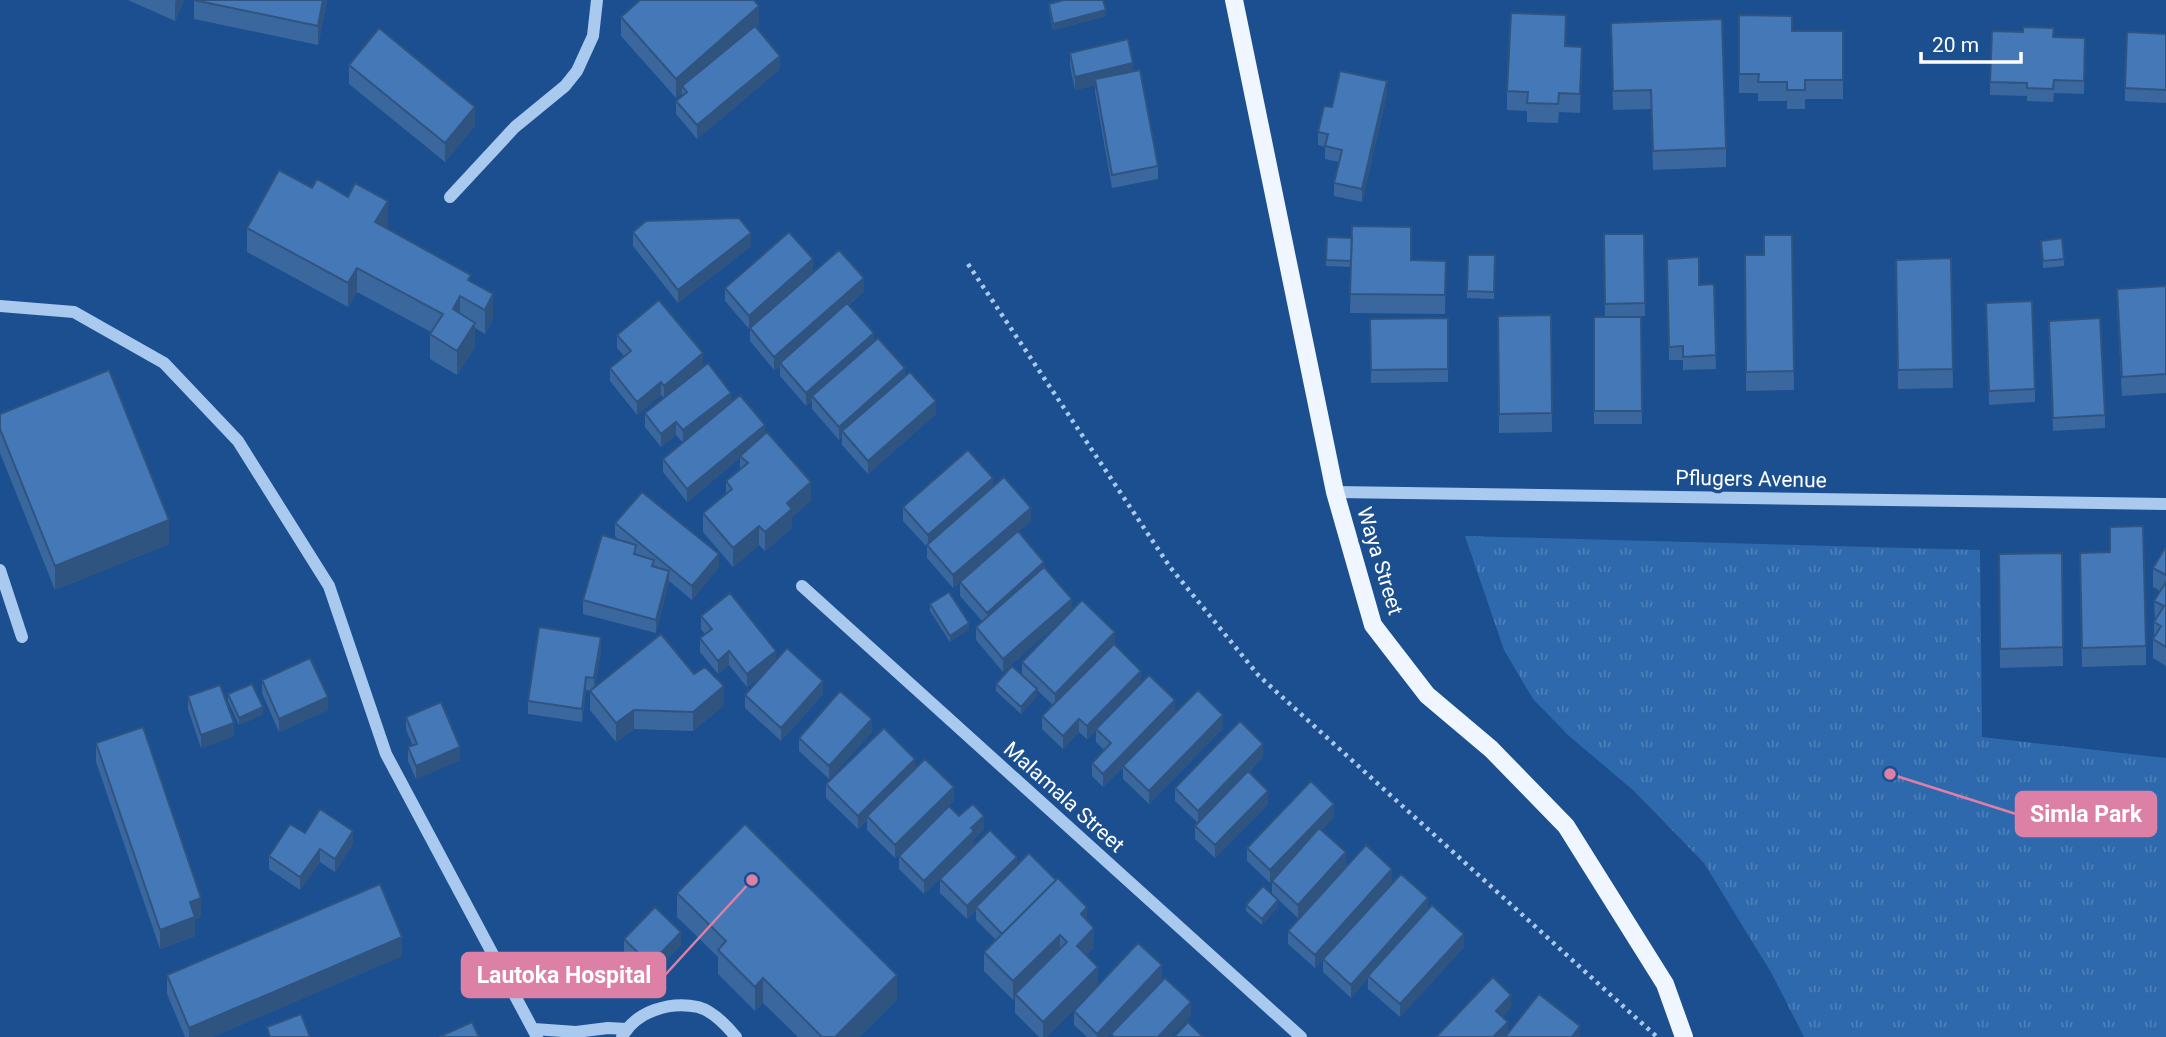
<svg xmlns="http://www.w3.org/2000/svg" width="2166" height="1037" viewBox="0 0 2166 1037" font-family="Roboto,sans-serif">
<defs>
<pattern id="grass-tufts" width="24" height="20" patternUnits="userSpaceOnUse" patternTransform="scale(1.75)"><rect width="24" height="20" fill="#2e69ad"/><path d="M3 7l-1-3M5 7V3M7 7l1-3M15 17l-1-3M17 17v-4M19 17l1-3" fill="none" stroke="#4d80b9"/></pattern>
</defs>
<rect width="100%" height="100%" fill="#1b4f8f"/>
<path fill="url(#grass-tufts)" d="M1465 536 1980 550 1982 737 2166 758V1037H1804L1772 974 1704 863 1634 791 1568 735 1533 699 1504 650Z"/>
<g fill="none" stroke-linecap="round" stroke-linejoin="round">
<path stroke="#a9c9ee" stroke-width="4.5" stroke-dasharray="3.5 5" stroke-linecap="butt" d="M968 264 1170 567 1259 676 1656 1036"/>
<path stroke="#a9c9ee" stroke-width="12" d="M450 197 515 127 565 86 577 71 593 36 597 0
M0 306 74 312 164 363 238 441 329 586 386 754 537 1037
M1335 492 2166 504
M0 570 22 637
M802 586 1301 1037
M534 1029 576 1032 608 1028 627 1029
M622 1037C636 1011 670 1001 698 1007 713 1011 727 1026 736 1037"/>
<path stroke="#f0f6ff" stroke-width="18" d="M1234 0 1335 492 1373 625 1427 695 1491 749 1566 826 1665 984 1684 1037"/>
</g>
<path fill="#3a679d" d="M128 0H184L175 21Z
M194 0H327L318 45 194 19Z
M1049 4 1106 16 1053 30 1049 11Z
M1739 15 1792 31H1843V99H1805V109H1787V101H1758V93H1739Z
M621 17 759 25 757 27 780 69 697 139 676 114V101L682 96V93L676 98 621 36Z
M2166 34V103L2125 101V88Z
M2054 37 2085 38 2084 94 2054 93 2053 102 2027 101V96L1990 95V82Z
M1611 42 1726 148V167L1653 170 1651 109 1613 110Z
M1566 46 1582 66 1580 113 1559 112 1558 123 1527 122V111L1507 110V91Z
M1070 53 1133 72 1158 166V179L1112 188 1095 92V85L1075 90 1070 66Z
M349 65 475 126 445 162 349 84Z
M1387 94 1362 202 1334 196V183L1339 162 1325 159V147L1318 145V132Z
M312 188 388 225 386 228 471 282 493 319 485 334 475 328V347L457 375 430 359V334L431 332 357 292 348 307 247 252V228Z
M633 232 751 246 678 303 633 246Z
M789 232 749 329 725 301V288Z
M1604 234H1644L1645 316 1605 317Z
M1792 235 1794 390 1746 391 1745 255H1764Z
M1327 237 1411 260 1446 261 1445 314 1350 313 1351 267 1326 266Z
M2041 241 2064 259V266L2043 268Z
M1468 255H1495L1494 299 1467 298Z
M1951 258 1953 388 1898 389 1896 260Z
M1667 259 1699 285 1714 284 1716 369 1683 370V360H1669Z
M2166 286V393L2122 396 2117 308V289Z
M864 291 849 305 874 342 905 376 936 414 868 474 842 445V437L839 440 812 409V401L806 406 780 376V366L774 370 750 341V328Z
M1551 315 1552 432 1499 433 1498 316Z
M1986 316 2035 389V402L1989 405Z
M1594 317H1641L1642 424H1594Z
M1448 318V382L1371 383 1370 319Z
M2049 321 2105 415V428L2053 431Z
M617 335 703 366 680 385 731 403 765 434 811 501 792 517V528L765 551 759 545 733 567 703 532V513L726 494V481L740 469V458L687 502 663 472V459L683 443 676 435 661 447 645 427V413L664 398 661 395 637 415 610 381V368L624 356 617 348Z
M0 414 169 544 55 590 0 453Z
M993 487 1031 521 1018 532 1044 567 1072 611 1115 645 1141 683 1175 713 1223 728 1149 804 1123 779V767L1103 787 1092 776V763L1104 750 1096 742V730L1087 739 1079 732 1063 749 1042 729V716L1053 705 1037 690V696L1021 714 996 691V684L1022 675V662L1066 616 1003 672 976 640V627L982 621 960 596V582L978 567 953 588 927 558V547L903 521V507Z
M615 523 719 567 692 600 669 581 656 633 583 614V600L619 540 615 536Z
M2166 548V666L2153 658V639L2154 637V622L2155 620 2154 601 2160 591 2153 587V568Z
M2062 553 2063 666 2000 668 1999 554Z
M2080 572 2146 646V665L2082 667Z
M930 604 969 629 950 642 930 611Z
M701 616 776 661 823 694 781 741 745 708V695L765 673 747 687 729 665 718 674 700 652V638L705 634 701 629Z
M601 650 595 687 694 674 724 705 693 731 634 729 616 742 590 710V691L586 690 582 722 528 714V701Z
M262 680 328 710 279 732 262 693Z
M228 694 263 714 239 725 228 701Z
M188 696 234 736 201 748 188 709Z
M406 717 460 760 416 779 408 761V747L413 746 406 730Z
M872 732 829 779 799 751V738Z
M96 743 201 917 195 919V936L160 949 96 762Z
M1263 757 1249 772 1268 804 1215 858 1195 839V826L1198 823 1175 801V788Z
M826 784 954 800 895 858 867 830V820L858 829 826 798Z
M959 816 984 829 974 839V844L924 894 899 869V856Z
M1334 817 1321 830 1346 865 1298 918 1272 894V881L1283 869 1270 883 1247 861V848Z
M305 833 353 844 335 872 320 862 300 890 269 869V856Z
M1017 865 1087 921 1094 947 1086 955 1047 1037H1039L1015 1013V999L1013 1000 984 971V952L996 940 976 920V911L967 919 940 893V879Z
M1392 883 1315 968 1288 944V931Z
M677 893 897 999 859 1037H798L763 1003 755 1011 718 974V957L677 917Z
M1246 905 1278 907 1262 925 1246 911Z
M1428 909 1464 947 1400 1017 1368 989V978L1351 998 1323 972V959Z
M624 939 681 945 650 977 624 953Z
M402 956 212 1037H185L167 994V975Z
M1162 979 1107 1037H1087L1074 1025V1011Z"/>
<path fill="#305480" d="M176 0H184L175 21V2Z
M323 0H327L318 45V26Z
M759 6V25L686 90 682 86V93L676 98V79Z
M1106 10V16L1053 30V24Z
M1582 47V66L1580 113V94Z
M780 56V69L697 139V125Z
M1133 63V76L1095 79V85L1075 90V77Z
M1387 81V94L1362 202V189Z
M475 107V126L445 162V143Z
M388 201V225L375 247V222Z
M751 233V246L678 303V290Z
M813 259V272L749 329V316Z
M357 268V292L348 307V283Z
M864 278V291L781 365 780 363V366L774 370V357Z
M493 294V319L485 334V310Z
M460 296V320L453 309Z
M475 323V347L457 375V351Z
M874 333V346L812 396V401L806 406V393Z
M703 353V366L664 399V386Z
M905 368V381L842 431V437L839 440V427Z
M661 382V395L637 415V402Z
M731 393V406L683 443V430Z
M936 401V414L868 474V461Z
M676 422V435L661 447V434Z
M765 425V438L740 456V458L687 502V489Z
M993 478V491L928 546V535Z
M811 482V501L792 517V528L765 551V532L787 503Z
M1031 508V521L953 588V575Z
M169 520V544L55 590V566Z
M759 526V545L733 567V548Z
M719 554V567L692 600V586Z
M1044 562V575L987 626V613Z
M669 571V584L656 633V620Z
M1072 599V612L1003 672V659Z
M969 623V629L950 642V636Z
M1115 632V646L1055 708V694Z
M601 637V650L594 691V678Z
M729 651V665L718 674V661Z
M776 651V664L747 687V674Z
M1141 671V684L1087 739V726Z
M586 677V690L582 722V709Z
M823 681V694L781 741V728Z
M724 686V705L693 731V712Z
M1037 689V696L1021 714V707Z
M328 697V710L279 732V719Z
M1175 700V713L1103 787V774Z
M263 707V714L239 725V718Z
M634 710V729L616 742V723Z
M1223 715V728L1149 804V791Z
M872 719V732L829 779V766Z
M1079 719V732L1063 749V736Z
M234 723V736L201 748V735Z
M1263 744V757L1198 824V811Z
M460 747V760L416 779V766Z
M915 759V772L867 816V820L858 829V816Z
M954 787V800L895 858V845Z
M1268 791V804L1215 858V845Z
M1334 804V817L1270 883V870Z
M984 816V829L974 839V844L924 894V881L971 828Z
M353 831V844L335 872V859Z
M320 849V862L300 890V877Z
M1346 852V865L1298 918V905Z
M1017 857V870L976 907V911L967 919V906Z
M1392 869V883L1315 968V955Z
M201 898V917L195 919V936L160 949V930L190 902Z
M1428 898V911L1368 976V978L1351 998V985Z
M1278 900V907L1262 925V919Z
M1087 907V926L1081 914Z
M1094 928V947L1077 964V946Z
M681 932V945L650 977V964Z
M1464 934V947L1400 1017V1004Z
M1060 935V954L1015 994V999L1013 1000V981Z
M402 937V956L212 1037H189V1028Z
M1162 965V979L1107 1037H1097V1034Z
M1098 967V986L1047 1037H1043V1022Z
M897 975V999L859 1037H835Z
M763 978V1003L755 1011V987Z
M1511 995V1008L1496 1024V1011Z
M1191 1002V1016L1171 1037H1158Z
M1508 1022V1035L1506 1037H1493Z
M1580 1026V1037H1572Z"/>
<path fill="#4478b7" stroke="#305480" stroke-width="2" d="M194 0H323L318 26Z
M640 0H754L759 6 676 79 621 17Z
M1064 0H1103L1106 10 1053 24 1049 4Z
M1511 13 1566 15 1565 46 1582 47 1580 94 1559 93 1558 104 1527 103 1528 92 1507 91Z
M1739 15 1792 16V31H1843V80H1805V90H1787V82H1758L1759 74H1739Z
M1722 19 1726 148 1653 151 1651 90 1613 91 1611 23Z
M755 26 780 56 697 125 676 101 687 92 682 86Z
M2023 27 2054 28 2053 37 2085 38 2084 81 2054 80 2053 89 2027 88V83L1990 82 1992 31 2023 32Z
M379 28 475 107 445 143 349 65Z
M2127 32 2166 34V90L2125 88Z
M1128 39 1133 63 1075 77 1070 53Z
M1140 70 1158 166 1112 175 1095 79Z
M1340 71 1387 81 1362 189 1334 183 1342 150 1325 146 1328 134 1318 132 1324 106 1332 107Z
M279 170 312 188 317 179 348 197 355 183 388 201 375 222 471 275 468 280 493 294 485 310 460 296 453 309 475 323 457 351 430 334 443 314 357 268 348 283 247 228Z
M739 218 751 233 678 290 633 232 646 221Z
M1352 226 1411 227V260L1446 261 1445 295 1350 294Z
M789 232 813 259 749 316 725 288Z
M1604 234H1644L1645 303 1605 304Z
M1764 235H1792L1794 371 1746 372 1745 255H1764Z
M1327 237 1352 238 1351 261 1326 260Z
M2062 238 2064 259 2043 261 2041 241Z
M839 250 864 278 774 357 750 328Z
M1468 255H1495L1494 292 1467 291Z
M1699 257V285L1714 284 1716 355 1683 357V346L1669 347 1667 259Z
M1951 258 1953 369 1898 370 1896 260Z
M2166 286V374L2122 377 2117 289Z
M659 300 703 353 664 386 661 382 637 402 610 368 631 351 617 335Z
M2032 301 2035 389 1989 391 1986 303Z
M847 303 874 333 806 393 780 363Z
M1551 315 1552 413 1499 414 1498 316Z
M1594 317H1641L1642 411H1594Z
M1448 318V369L1371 370 1370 319Z
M2100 318 2105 415 2053 418 2049 321Z
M878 338 905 368 839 427 812 396Z
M708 363 731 393 683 430 676 422 661 434 645 413Z
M109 370 169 520 55 566 0 429V414Z
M910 372 936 401 868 461 842 431Z
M740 395 765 425 687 489 663 459Z
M767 432 811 482 787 503 792 509 765 532 759 526 733 548 703 513 732 489 726 481 748 463 740 456Z
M968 450 993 478 928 535 903 507Z
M1004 477 1031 508 953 575 927 545Z
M642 492 719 554 692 586 615 523Z
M2143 526 2146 646 2082 648 2080 553 2110 552V527Z
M1018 531 1044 562 987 613 960 582Z
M602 535 636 545 634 554 654 560 652 566 669 571 656 620 583 600Z
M2165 548H2166V575L2153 568Z
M2062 553 2063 647 2000 649 1999 554Z
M1044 567 1072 599 1003 659 976 627Z
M2166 582V647L2153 639 2161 626 2154 622 2164 606 2154 601Z
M949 592 969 623 950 636 930 604Z
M730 593 776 651 747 674 729 651 718 661 700 638 712 629 701 616Z
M1082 600 1115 632 1055 694 1022 662Z
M539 627 601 637 594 678 586 677 582 709 528 701Z
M661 634 694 674 705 667 724 686 693 712 634 710 616 723 590 691Z
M1114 644 1141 671 1087 726 1079 719 1063 736 1042 716Z
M787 648 823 681 781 728 745 695Z
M310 658 328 697 279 719 262 680Z
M1012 666 1037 689 1021 707 996 684Z
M1149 675 1175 700 1103 774 1092 763 1111 743 1096 729Z
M252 684 263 707 239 718 228 694Z
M220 685 234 723 201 735 188 696Z
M1198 690 1223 715 1149 791 1123 766Z
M840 691 872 719 829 766 799 738Z
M441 702 460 747 416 766 408 747 417 744 406 717Z
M1240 721 1263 744 1198 811 1175 788Z
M143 727 201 898 190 902 195 917 160 930 96 743Z
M884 728 915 759 858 816 826 784Z
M925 759 954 787 895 845 867 816Z
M1248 771 1268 791 1215 845 1195 826Z
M1311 781 1334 804 1270 870 1247 848Z
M973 804 984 816 971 828 974 831 924 881 899 856 949 806 959 816Z
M320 809 353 831 335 859 320 849 300 877 269 856 290 824 305 833Z
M745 824 897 975 835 1037H822L763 978 755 987 718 950 726 941 677 893Z
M1319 828 1346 852 1298 905 1272 881Z
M990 830 1017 857 967 906 940 879Z
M1366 845 1392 869 1315 955 1288 931Z
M1029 853 1056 880 1002 934 976 907Z
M1401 874 1428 898 1351 985 1323 959Z
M1058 878 1087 907 1081 914 1094 928 1077 946 1098 967 1043 1022 1015 994 1067 942 1060 935 1013 981 984 952Z
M380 884 402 937 189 1028 167 975Z
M1263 886 1278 900 1262 919 1246 905Z
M1432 905 1464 934 1400 1004 1368 976Z
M655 907 681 932 650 964 624 939Z
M1138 943 1162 965 1097 1034 1074 1011Z
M1493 977 1511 995 1496 1011 1508 1022 1493 1037H1436Z
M1165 978 1191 1002 1158 1037H1114L1111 1034Z
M1539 994 1580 1026 1572 1037H1505Z
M301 1014 310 1037H270L267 1027Z
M472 1022 479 1037H439Z
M1188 1022 1203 1037H1174Z"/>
<g text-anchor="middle" stroke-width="7" stroke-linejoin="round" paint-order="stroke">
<g font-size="21" fill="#fff" stroke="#1b4f8f">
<text transform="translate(1751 479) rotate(1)" y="7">Pflugers Avenue</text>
<text transform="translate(1380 561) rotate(73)" y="7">Waya Street</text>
<text transform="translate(1064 797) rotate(42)" y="7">Malamala Street</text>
</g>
</g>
<path fill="none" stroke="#dd80a5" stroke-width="2.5" d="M1890 774L2016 814M752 880L665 975"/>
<g fill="#dd80a5" stroke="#1b4f8f" stroke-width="2.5">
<circle cx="1890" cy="774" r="7"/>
<circle cx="752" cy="880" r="7"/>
</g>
<g fill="#dd80a5" stroke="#dd80a5" stroke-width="2.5">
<rect x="2016" y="792" width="140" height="44" rx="7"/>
<rect x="462" y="953" width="203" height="44" rx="7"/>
</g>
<g font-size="23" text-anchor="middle" font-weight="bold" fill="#fff">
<text x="2086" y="822">Simla Park</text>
<text x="564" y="983">Lautoka Hospital</text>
</g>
<path d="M1921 52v10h100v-10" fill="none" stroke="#ffffff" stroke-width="3.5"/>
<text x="1932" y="52" font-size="21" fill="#ffffff" stroke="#1b4f8f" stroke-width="5" paint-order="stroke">20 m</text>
</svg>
